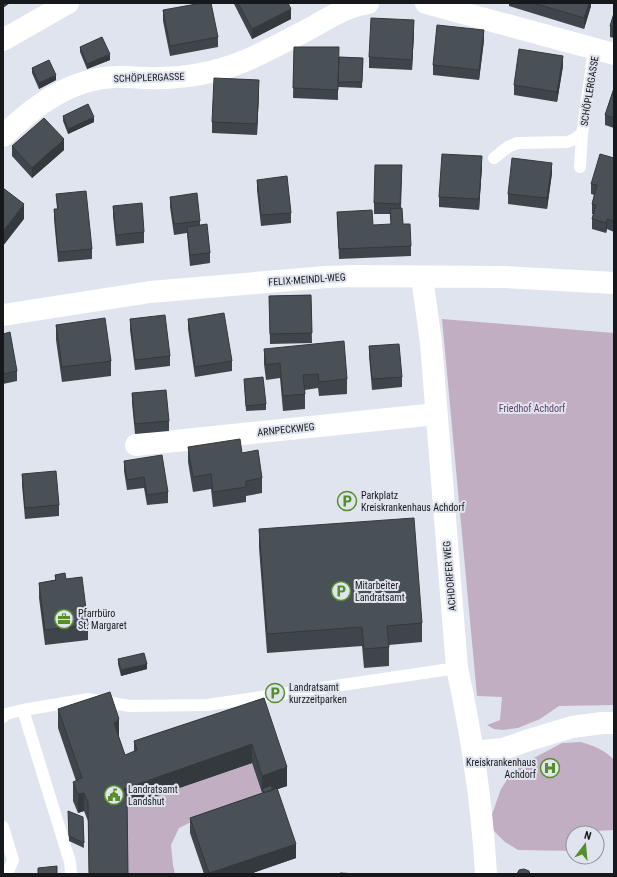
<svg xmlns="http://www.w3.org/2000/svg" width="617" height="877" viewBox="0 0 617 877" font-family="'Roboto Condensed',sans-serif">
<rect width="100%" height="100%" fill="#e0e4ee"/>
<path fill="#c2aec3" d="M442 319 614 333V705L559 706 540 719 518 728 503 730 494 729 487 725 500 720 502 697 477 696Z
M581 742C594 746 605 750 614 760V830L595 831 594 833H573V851L518 850 505 842 491 828V817L501 789 510 775 528 761 562 743Z
M252 763 262 794 195 820 179 828 171 845 173 865 175 874H128L124 807Z"/>
<g fill="none" stroke-linecap="round" stroke-linejoin="round">
<path stroke="#fff" stroke-width="12" d="M494 158 508 147 517 143 567 142 575 139 582 134 593 57 596 49
M580 167 582 134
M23 710 70 862 71 874
M3 717 6 714 23 710 88 699 130 706 207 705 457 668
M3 827 13 860 7 874"/>
<path stroke="#fff" stroke-width="22" d="M426 3 614 54
M3 136C34 106 71 78 116 77 126 76 136 78 146 78 178 79 212 74 242 62 264 53 286 41 307 30 327 19 346 6 368 3
M422 277 431 343 457 668C472 736 482 805 486 874
M3 315 150 292 326 277 352 276 505 277 614 283
M136 445 436 414
M473 752 503 749 529 740 572 727 602 723H614"/>
<path stroke="#fff" stroke-width="22" d="M3 40 68 3"/>
</g>
<path fill="#3f464b" d="M234 3H288L291 19 252 39 234 4Z
M509 3H591V6L584 29 509 6Z
M163 10 218 37V47L170 56 163 21Z
M614 13V38L610 37V26Z
M414 31 412 70 369 68V57Z
M484 40 479 80 433 75V65Z
M80 47 110 60 87 69 80 52Z
M294 47 339 57 363 58 362 88 338 87V69V100L293 98Z
M563 66 557 102 514 95V85Z
M32 68 56 80 39 89 32 73Z
M614 88V128L605 125V115Z
M259 91 257 135 212 133V122Z
M63 116 94 122 68 134 63 121Z
M12 146 64 150 32 178 12 156Z
M614 158V232L607 229 606 233 592 229V219L593 214H592V204L594 195 591 194V184Z
M482 166 479 210 439 207V197Z
M552 173 547 209 508 204V194Z
M402 176 401 208 403 224 411 246V256L339 259 337 212 373 225H391L390 214H374V203Z
M257 180 291 213V223L261 226 257 190Z
M56 194 92 249V259L58 262 54 219V209H57Z
M170 197 200 221V225L210 253V263L190 266 187 233 174 235 170 207Z
M113 206 144 232V243L116 246 113 216Z
M311 295 312 343 270 344 269 296Z
M130 319 170 356V366L135 370 130 330Z
M188 319 232 361V371L195 377 188 329Z
M56 325 111 361V376L62 382 56 340Z
M3 334 17 371V381L3 384Z
M369 346 402 377V387L372 390 369 356Z
M264 349 347 379V394L319 396 318 388 305 390V409L283 411 280 378 266 380 264 364Z
M244 379 266 404V410L246 411Z
M132 393 169 421V431L135 434 132 403Z
M188 447 242 453 262 478V493L246 496V502L213 507 211 489 193 492 188 462Z
M124 461 168 492V503L147 505 144 488 127 490 124 471Z
M22 474 59 505V516L25 519 22 485Z
M259 529 422 623V642L389 645V666L364 668 362 646 267 653 259 548Z
M55 575 88 625V640L45 645 39 598V583L55 580Z
M118 659 147 669 121 676 118 664Z
M264 698 287 786 277 789 296 858 250 874H204L190 833V818L262 793 252 763 127 806 128 874H89L88 821 84 811 78 813 73 801V782L76 781 58 728V709L119 738 125 755 134 752V741Z
M68 816 83 817 84 848 69 841Z"/>
<path fill="#33393d" d="M3 3H10L3 8Z
M589 3H591V6L584 29V18Z
M291 9V19L252 39V29Z
M414 20V31L412 70V60Z
M484 30V40L479 80V70Z
M110 54V60L87 69V64Z
M563 56V66L557 102V92Z
M56 75V80L39 89V83Z
M259 80V91L257 135V124Z
M94 117V122L68 134V129Z
M64 139V150L32 178V168Z
M482 156V166L479 210V199Z
M552 163V173L547 209V198Z
M24 204V219L3 246V231Z
M607 219V229L606 233V223Z
M147 664V669L121 676V670Z
M119 719V738L114 742V723Z
M252 744V763L124 807V789Z
M287 767V786L264 794 262 789V776Z
M84 793V811L78 813V794Z
M296 844V858L250 874H209V873Z"/>
<path fill="#495157" stroke="#33393d" d="M202 3H211L218 37 170 46 163 10Z
M238 3H288L291 9 252 29Z
M533 3H589L584 18Z
M614 13V28L610 26Z
M371 18 414 20 412 60 369 57Z
M437 25 484 30 479 70 433 65Z
M102 37 110 54 87 64 80 47Z
M294 47H339L338 90 293 88Z
M519 49 563 56 557 92 514 85Z
M339 57 363 58 362 82H338Z
M49 60 56 75 39 83 32 68Z
M214 78 259 80 257 124 212 122Z
M614 88V118L605 115Z
M88 104 94 117 68 129 63 116Z
M44 118 64 139 32 168 12 146Z
M442 154 482 156 479 199 439 197Z
M600 154 614 158V221L607 219 606 223 592 219 596 205 592 204 597 185 591 184Z
M512 158 552 163 547 198 508 194Z
M375 165H402L400 204 374 203Z
M287 176 291 213 261 215 257 180Z
M3 188 24 204 3 231Z
M86 191 92 249 58 252 54 209H58L56 194Z
M197 193 200 221 174 224 170 197Z
M142 203 144 232 116 235 113 206Z
M402 208 403 224H410L411 246 339 249 337 212 372 210 373 225 391 224 390 209Z
M207 224 210 253 190 255 187 227Z
M311 295 312 333 270 334 269 296Z
M224 313 232 361 195 367 188 319Z
M165 315 170 356 135 360 130 319Z
M105 318 111 361 62 367 56 325Z
M10 332 17 371 3 374V334Z
M344 341 347 379 319 382 318 374 303 375 305 394 283 396 280 363 266 365 264 349Z
M399 344 402 377 372 379 369 346Z
M263 377 266 404 246 406 244 379Z
M166 390 169 421 135 424 132 393Z
M240 439 242 453 258 450 262 478 246 481V487L213 492 211 474 193 477 188 447Z
M162 455 168 492 147 495 144 477 127 480 124 461Z
M56 471 59 505 25 508 22 474Z
M414 518 422 623 387 626 389 647 364 649 362 627 267 634 259 529Z
M65 573 66 579 82 577 88 625 45 630 39 583 56 580 55 575Z
M144 653 147 664 121 670 118 659Z
M110 692 119 719 114 723 125 755 137 750 134 741 264 698 287 767 262 776 252 744 124 789 127 795 128 874H89L88 802 84 793 78 794 73 782 82 778 58 709Z
M271 785 273 790 264 793 262 789Z
M277 788 296 844 209 873 190 818Z
M68 811 83 817 84 843 69 836Z
M57 866V874H38V868Z
M524 869 529 871 530 874H517L519 870Z
M340 873 358 874H340Z"/>
<defs>
<g id="parking-ring" transform="scale(1)"><circle r="9.5" fill="#e0e4ee" stroke="#568e2a" stroke-width="1.5"/><path d="M-3.5-5.5H1a3.5 3.5 0 0 1 0 7H-1V5.5H-3.5ZM-1-3.4V-.6H.8a1.4 1.4 0 0 0 0-2.8Z" fill="#568e2a"/></g>
<g id="office-ring" transform="scale(1)"><circle r="9.5" fill="#e0e4ee" stroke="#568e2a" stroke-width="1.5"/><path d="M-6-3h4V-5.5h4V-3h4V5H-6ZM-1-4.5V-3h2v-1.5ZM-6 0V1H6V0Z" fill="#568e2a"/></g>
<g id="hospital-ring" transform="scale(1)"><circle r="9.5" fill="#e0e4ee" stroke="#568e2a" stroke-width="1.5"/><path d="M-5-5h3v3.5h4V-5h3V5h-3V1.5h-4V5h-3Z" fill="#568e2a"/></g>
<g id="civic-ring" transform="scale(1)"><circle r="9.5" fill="#e0e4ee" stroke="#568e2a" stroke-width="1.5"/><path d="M-.6-6.5H3V-4.5H.6V-3L4-1V1h2V6H-6V1h2V-1L-.6-3ZM-1.2 2.5V6h2.4V2.5Z" fill="#568e2a"/></g>
</defs>
<g fill-rule="evenodd">
<use href="#parking-ring" x="347" y="501"/>
<use href="#parking-ring" x="341" y="591"/>
<use href="#office-ring" x="64" y="619"/>
<use href="#parking-ring" x="275" y="693"/>
<use href="#hospital-ring" x="550" y="768"/>
<use href="#civic-ring" x="114" y="795"/>
</g>
<g text-anchor="middle" stroke-width="4" stroke-linejoin="round" paint-order="stroke">
<g font-size="10" fill="#17181c" stroke="#e0e4ee">
<text transform="translate(149 77) rotate(-2)" y="4">SCHÖPLERGASSE</text>
<text transform="translate(589 91) rotate(-81)" y="4">SCHÖPLERGASSE</text>
<text transform="translate(307 279) rotate(-4)" y="4">FELIX-MEINDL-WEG</text>
<text transform="translate(286 429) rotate(-6)" y="4">ARNPECKWEG</text>
<text transform="translate(449 576) rotate(-95)" y="4">ACHDORFER WEG</text>
</g>
<g font-size="10" fill="#613b64" stroke="#e0e4ee">
<text x="532" y="412">Friedhof Achdorf</text>
</g>
<g font-size="10" fill="#17181c" stroke="#e0e4ee" text-anchor="start">
<text x="361" y="499">Parkplatz<tspan x="361" dy="12">Kreiskrankenhaus Achdorf</tspan></text>
<text x="355" y="589">Mitarbeiter<tspan x="355" dy="12">Landratsamt</tspan></text>
<text x="78" y="617">Pfarrbüro<tspan x="78" dy="12">St. Margaret</tspan></text>
<text x="289" y="691">Landratsamt<tspan x="289" dy="12">kurzzeitparken</tspan></text>
<text x="536" y="766" text-anchor="end">Kreiskrankenhaus<tspan x="536" dy="12">Achdorf</tspan></text>
<text x="128" y="793">Landratsamt<tspan x="128" dy="12">Landshut</tspan></text>
</g>
</g>
<rect width="617" height="877" fill="none" stroke="#17181c" stroke-width="8"/>
<g transform="translate(585 845) rotate(16)"><circle r="19" fill="#e0e4ee" stroke="#90929a"/>
<path d="M0-3L7 15L0 10L-7 15Z" fill="#568e2a"/>
<text y="-6" font-size="11" font-weight="bold" text-anchor="middle" fill="#17181c">N</text>
</g>
</svg>
